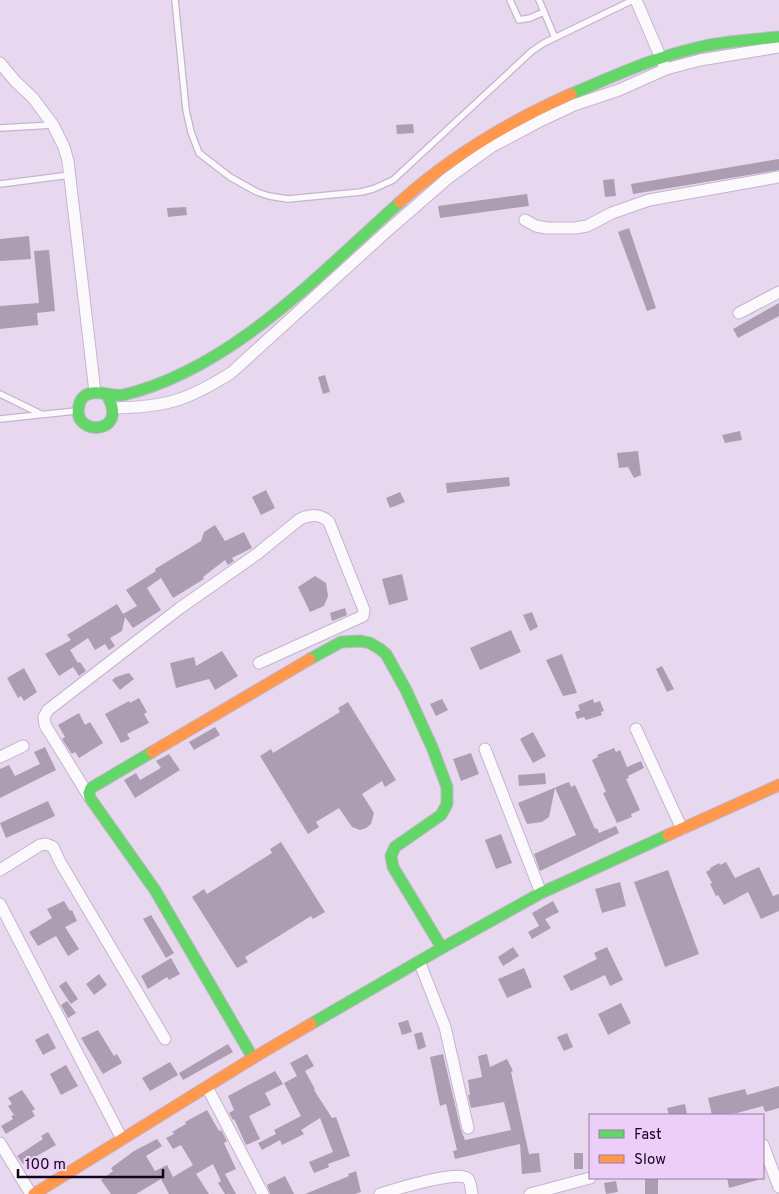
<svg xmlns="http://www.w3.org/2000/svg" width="779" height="1194" viewBox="0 0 779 1194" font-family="Overpass,sans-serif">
<rect width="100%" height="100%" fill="#e8d8ef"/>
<path fill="#ad9db3" d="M413 124 414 133 397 134 396 125Z
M779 159V170L633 194 631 184Z
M614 179 616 196 605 197 603 180Z
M527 194 529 206 440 218 438 206Z
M186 207 187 215 168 217 167 208Z
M629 228 656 308 647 311 618 232Z
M29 236 31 259 0 261V239Z
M49 250 55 311 37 313 38 325 0 329V306L39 303 34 251Z
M779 303V316L738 338 733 329Z
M325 375 330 392 323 394 318 377Z
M740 431 742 440 725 443 722 435Z
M638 451 641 475 634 478 628 467 619 468 617 453Z
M509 477 510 486 447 493 446 483Z
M266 490 275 508 261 515 252 497Z
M400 492 405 502 390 508 386 498Z
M215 525 225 541 244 532 252 548 232 558 234 561 228 565 225 560 203 577 204 579 173 598 161 578 147 588 161 610 133 628 125 617 122 631 110 638 115 646 109 650 105 644 95 650 88 638 70 650 78 663 80 662 86 671 79 676 73 667 59 676 45 654 71 640 67 635 117 604 123 614 137 606 126 590 156 571 155 569 201 541 204 532Z
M402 574 408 600 389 605 382 579Z
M315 576 326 583 328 596 324 606 310 612 298 587Z
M345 608 347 615 332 621 330 613Z
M532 612 538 627 530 631 523 615Z
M511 630 521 652 480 670 470 648Z
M222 651 238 676 215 690 209 679 176 688 170 663 194 657 196 666Z
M562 654 577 693 563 696 546 660Z
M662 666 674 689 667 692 656 669Z
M24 668 37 692 24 701 21 696 18 698 7 678Z
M129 673 134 679 120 690 112 680 116 677Z
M139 698 147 712 144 714 149 723 127 734 130 739 121 743 105 714 129 701 130 703Z
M442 699 448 710 436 716 430 704Z
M593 699 594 703 600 701 604 711 601 712 602 715 586 720 584 717 577 719 575 712 580 710 578 705Z
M348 702 396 780 385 787 382 781 362 794 374 813 371 824 366 828 360 830 352 827 339 808 316 822 319 827 308 834 260 756 271 749 273 753 340 712 338 708Z
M79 713 85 725 90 722 103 743 79 758 75 752 72 754 62 739 65 737 58 725Z
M215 727 220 735 194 750 189 742Z
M533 732 546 756 533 763 520 739Z
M45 747 56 770 0 798V769L9 765 15 776 40 764 34 752Z
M614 748 616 752 620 750 627 767 641 761 644 768 628 776 629 778 626 779 640 810 631 814 632 817 617 823 603 793 606 792 592 760 598 757 597 755Z
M471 753 479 774 461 781 453 759Z
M169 754 180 770 135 798 124 780 136 773 140 780 161 768 156 761Z
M545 773 546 784 519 786 518 775Z
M569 782 571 787 575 785 595 829 597 828 599 833 616 826 619 833 540 871 534 854 576 835 555 788 549 817 542 822 527 824 518 803 566 783Z
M48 801 55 816 6 838 0 823Z
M501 834 512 863 496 869 485 840Z
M281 842 325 912 313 919 311 916 245 957 248 962 237 968 192 897 204 889 207 894 272 853 270 849Z
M726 862 735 878 759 867 773 896 779 894V911L761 919 748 892 724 905 718 895 716 896 710 884 712 883 706 872 711 869 710 868 719 863 720 865Z
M668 870 699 954 665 967 634 882Z
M620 882 626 906 602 913 595 889Z
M64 901 70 911 72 910 77 921 65 927 79 949 68 956 56 936 38 946 29 932 52 918 47 909Z
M553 901 559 912 545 919 551 928 532 939 528 932 539 926 532 913Z
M151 915 174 953 166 958 143 919Z
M513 947 519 956 503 966 498 957Z
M607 947 623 980 610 986 605 975 571 991 563 976 597 959 594 953Z
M171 958 180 974 169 980 167 977 148 989 141 976Z
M524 968 532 987 507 998 498 979Z
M99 974 107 985 94 995 86 984Z
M66 981 78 999 71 1004 59 986Z
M67 1001 76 1013 68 1018 61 1005Z
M621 1003 631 1023 608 1035 598 1014Z
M408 1020 412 1032 402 1035 398 1023Z
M98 1030 114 1056 117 1054 122 1063 103 1074 81 1038Z
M422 1032 426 1047 418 1050 414 1034Z
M48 1033 56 1048 43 1055 35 1040Z
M567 1033 573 1047 564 1051 557 1037Z
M228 1044 233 1052 183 1080 179 1073Z
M307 1054 314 1066 305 1071 315 1089 314 1090 332 1118 336 1117 350 1156 328 1164 329 1167 314 1173 309 1162 333 1152 320 1118 301 1130 304 1134 282 1145 280 1140 262 1150 258 1143 276 1134 274 1130 301 1116 284 1083 297 1076 290 1063Z
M443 1054 461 1130 465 1140 511 1130 504 1102 471 1108 468 1095H470L468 1080 482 1077 478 1056 487 1054 490 1067 507 1059 513 1071 511 1072 529 1154 539 1153 541 1172 522 1174 520 1144 455 1159 453 1151 457 1150 446 1104 440 1106 430 1057Z
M170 1062 178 1075 150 1091 142 1078Z
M66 1065 78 1086 61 1095 50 1074Z
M275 1071 283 1084 265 1093 271 1105 249 1116 260 1139 246 1145 234 1119 233 1120 229 1113 234 1110 228 1096Z
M779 1086V1108L765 1112 763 1106 737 1113 712 1115 708 1098 745 1089 747 1095Z
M22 1090 35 1109 32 1111 35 1116 6 1134 1 1126 13 1119 11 1116 14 1115 8 1106 12 1104 8 1098Z
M685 1104 687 1114 669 1115 667 1108Z
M207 1110 219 1131 221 1130 227 1141 224 1143 236 1169 225 1174 236 1194H225L218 1183 221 1181 213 1164 196 1174 209 1194H169L161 1179 136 1194H111L101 1180 113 1171 111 1168 134 1151 157 1139 162 1146 146 1156 155 1171 167 1165 173 1177 193 1165 181 1145 173 1149 166 1138 174 1134 172 1132 186 1124 185 1122Z
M48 1132 56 1145 23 1164 17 1156 43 1139 41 1136Z
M574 1153H583V1169H574Z
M356 1171 361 1192 355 1194H305L349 1176 348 1174Z
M285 1176 294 1194H270L267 1185Z
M645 1178H658V1194H645Z
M727 1178H757L758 1180 729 1188Z
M616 1181 618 1192 606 1194 604 1183Z"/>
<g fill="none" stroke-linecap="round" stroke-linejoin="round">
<g stroke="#c5b4cc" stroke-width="8">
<path id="lane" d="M175 0 186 110 191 132 199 153 230 177 257 192 269 196 288 199 361 192 373 189 393 180 532 51 544 43 633 0
M510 0 519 20 530 18 544 12
M539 0 555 38
M0 128 53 125
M0 184 70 175
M0 394 41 414
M0 419 76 411"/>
</g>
<g stroke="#c5b4cc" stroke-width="13">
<path id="street" d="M636 0 663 63
M0 63 15 81 33 98 53 125 64 147 68 161 95 392
M525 220 536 226 547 228H575L587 226 612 213 649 200 779 177
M739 313 779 292
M114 408C166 407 186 401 231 373L386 232 448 178 491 147 540 121 574 105 619 90 666 69 700 60 779 47
M636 729 682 829
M485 749 541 893
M0 757 23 746
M90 798 45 725 44 717 48 710 180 608 257 554 300 519C310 515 320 513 329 522L364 610 363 616 259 663
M0 870 40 845 46 844 53 847 60 862 165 1039
M0 904 122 1139
M419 961 445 1027 468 1128
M207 1087 263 1194
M0 1143 31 1194
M763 1145 779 1187
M380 1194C393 1190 460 1169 468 1179 471 1182 471 1190 472 1194
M530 1194 590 1178"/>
</g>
<g stroke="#c5b4cc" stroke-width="13">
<path id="fast" d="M571 94C612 77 652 58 696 48 723 41 751 40 779 37
M108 397C129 436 71 436 79 406 80 399 85 394 92 393 102 391 112 397 123 395 232 369 319 274 400 202
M310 659 341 642 361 641 370 643 380 649 386 654 406 690 432 747 447 787V804L441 815 395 847 391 856 393 867 442 948
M152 752 91 788 89 793 90 798 155 890 253 1058
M311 1024 442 948 541 893 668 835"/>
</g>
<g stroke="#c5b4cc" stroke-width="13">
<path id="slow" d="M400 202C451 156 508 122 571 94
M152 752 310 659
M668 835 779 785
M34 1194 253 1058 311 1024"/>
</g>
<use href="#lane" stroke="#fcf9fd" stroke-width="5.5"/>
<use href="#street" stroke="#fcf9fd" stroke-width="11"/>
<use href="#fast" stroke="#63d668" stroke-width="11"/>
<use href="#slow" stroke="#ff974d" stroke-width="11"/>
</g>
<rect x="589" y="1114" width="175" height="65" fill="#eccef9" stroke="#967da1"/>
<rect x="599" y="1130" width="25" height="8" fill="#63d668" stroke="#967da1"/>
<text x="634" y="1139" font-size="15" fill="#15041c">Fast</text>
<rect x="599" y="1155" width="25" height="8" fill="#ff974d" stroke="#967da1"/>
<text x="634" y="1164" font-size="15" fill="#15041c">Slow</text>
<path d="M18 1169v8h145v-8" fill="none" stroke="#15041c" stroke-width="2.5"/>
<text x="25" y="1169" font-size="15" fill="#15041c" stroke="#eccef9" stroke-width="4" paint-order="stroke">100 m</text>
</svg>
